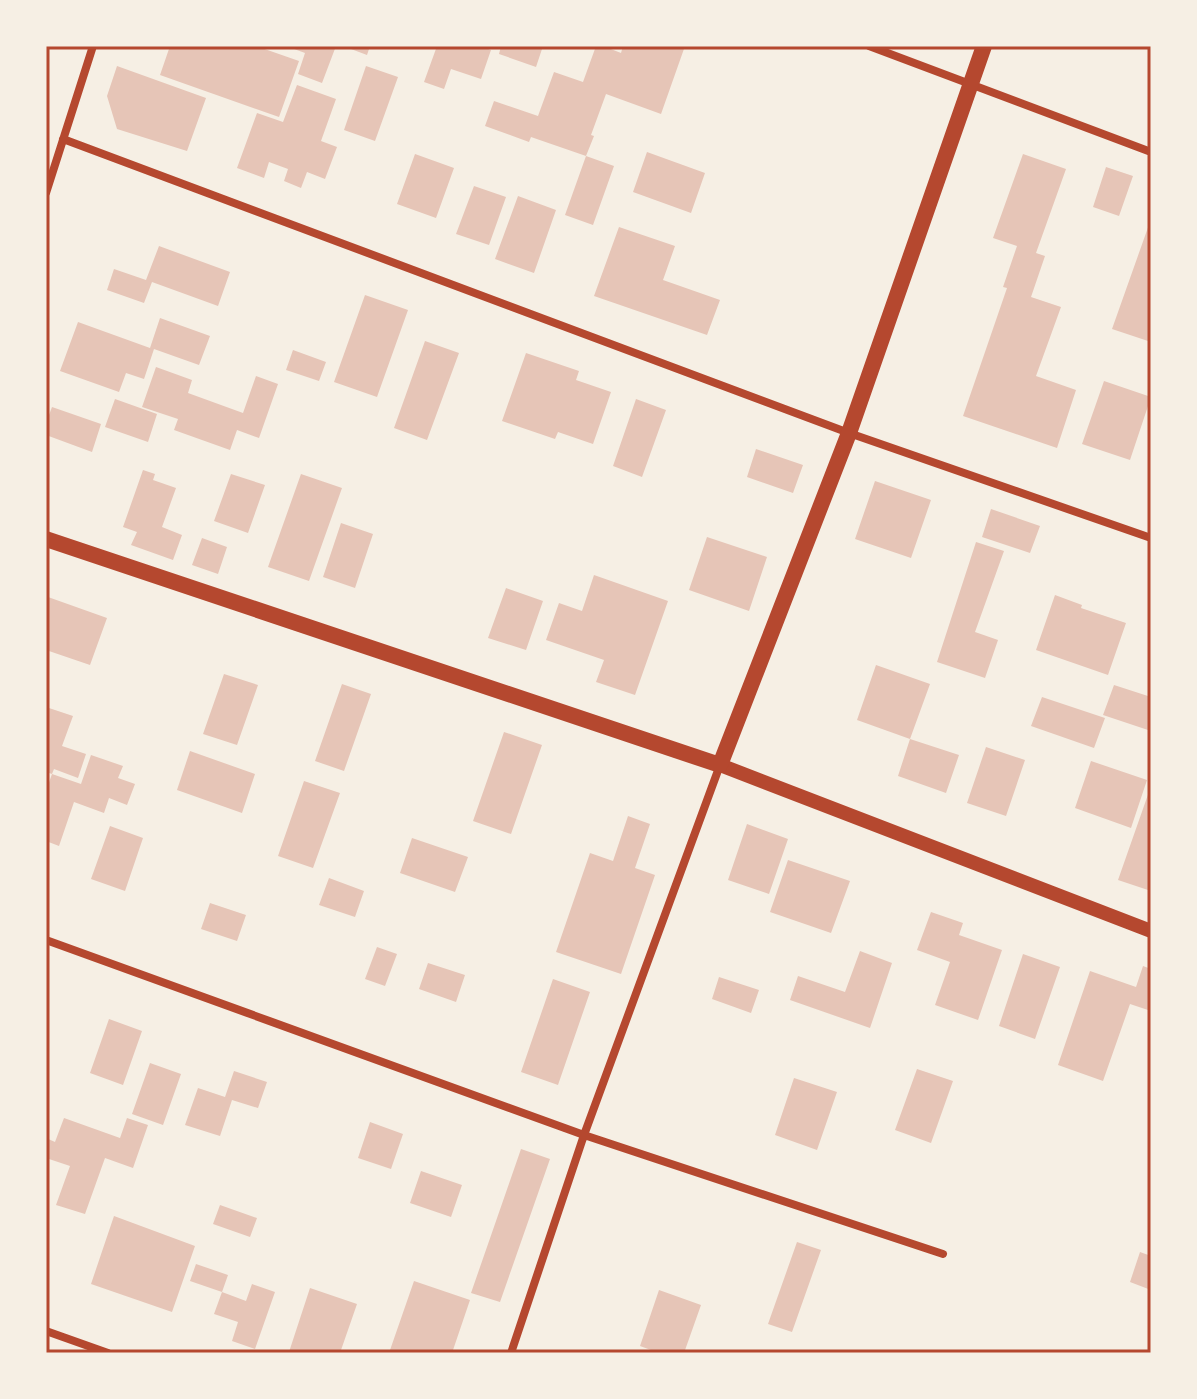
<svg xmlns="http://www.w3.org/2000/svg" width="1197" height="1399" viewBox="0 0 1197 1399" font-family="Roboto,sans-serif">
<rect width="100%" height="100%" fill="#f6efe4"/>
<path fill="#e6c5b7" d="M170 46H256L299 61 279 117 160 75Z
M286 46H336L322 83 298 74 305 53Z
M343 46H370L367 55Z
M437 46H480L491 50 481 79 451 69 444 89 424 82Z
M501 46H543L536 67 499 54Z
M596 46H603L621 53 623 46H685L661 114 606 94 591 135 594 136 586 156 614 166 593 225 565 215 586 156 531 137 529 142 485 126 494 101 538 116 554 72 583 82Z
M117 66 206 98 187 151 117 129 107 96Z
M366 66 398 77 375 141 344 130Z
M297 85 336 99 321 141 337 147 325 179 307 172 301 188 284 181 288 169 269 162 264 178 237 168 257 113 283 122Z
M647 152 705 173 691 213 633 192Z
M415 154 454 168 436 218 397 204Z
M1023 154 1066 169 1036 253 1045 256 1031 297 1061 307 1036 376 1076 390 1057 448 963 416 1007 288 1003 287 1017 246 993 238Z
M1106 167 1133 176 1119 216 1093 207Z
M474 186 506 197 489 245 456 234Z
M518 196 556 210 534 273 495 259Z
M1151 219V342L1112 329Z
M619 227 675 246 663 280 720 300 707 335 594 296Z
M159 246 230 272 218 306 152 282 144 303 107 290 114 269 146 280Z
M365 295 408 310 377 397 334 382Z
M160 318 210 336 199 365 154 349 144 379 126 373 119 392 60 371 78 322 150 348Z
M425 341 459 353 427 440 394 428Z
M293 350 326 362 319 381 286 370Z
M526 353 579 371 576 380 611 392 593 444 558 432 555 439 502 421Z
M156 367 192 380 188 393 243 413 256 376 278 384 259 438 237 430 230 450 174 430 178 419 142 407Z
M1104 381 1151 397 1130 460 1082 444Z
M115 399 157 414 148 442 105 427Z
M636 399 666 410 642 477 613 466Z
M52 407 101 424 92 452 46 435V423Z
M756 449 803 465 793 493 747 477Z
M143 470 155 474 153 480 176 488 162 527 182 535 173 560 131 545 137 532 123 527Z
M231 474 265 485 248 533 214 521Z
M301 474 342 488 309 581 268 567Z
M875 481 931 500 911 558 855 539Z
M991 509 1040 526 1030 553 982 537Z
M341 523 373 534 355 588 323 577Z
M707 537 767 557 749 611 689 590Z
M202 538 227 547 218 574 192 565Z
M976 542 1004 551 975 632 998 640 985 678 937 662Z
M594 575 668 601 635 695 596 682 604 660 546 640 559 603 582 611Z
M506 588 543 601 526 650 488 638Z
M1055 595 1082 605 1081 608 1126 623 1108 675 1036 650Z
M48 597 107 618 90 665 46 650V602Z
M876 665 930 684 910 739 857 720Z
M224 674 258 685 237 745 203 734Z
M342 684 371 694 344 771 315 761Z
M1114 685 1151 697V731L1103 715Z
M1042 697 1105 718 1094 748 1031 726Z
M46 707 73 716 62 746 86 754 78 778 54 769 52 774 46 772Z
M504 732 542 745 511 834 473 821Z
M910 739 959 755 946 793 898 776Z
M986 747 1025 760 1006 816 967 803Z
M190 751 255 774 242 813 177 790Z
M91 755 123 766 118 778 135 784 127 805 109 798 104 813 74 802 59 846 46 841V791L52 774 81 784Z
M1091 761 1147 780 1131 828 1075 808Z
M304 781 340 793 313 868 278 856Z
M1151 786V891L1118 880Z
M628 816 650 824 635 868 655 875 621 974 556 952 590 853 613 861Z
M747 824 788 839 769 894 728 880Z
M110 826 143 838 125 891 91 879Z
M412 838 468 857 455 892 400 873Z
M788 860 850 881 831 933 770 912Z
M329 878 364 891 355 917 319 905Z
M210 903 246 915 237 941 201 929Z
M931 912 963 923 959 935 1002 950 978 1020 935 1005 950 962 917 950Z
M377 947 397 954 385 986 365 979Z
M860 951 892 963 870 1028 790 1000 798 976 845 992Z
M1023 954 1060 967 1035 1039 999 1026Z
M428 963 465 975 456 1002 419 989Z
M1143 966 1151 969V1011L1130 1004 1103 1081 1058 1065 1090 971 1136 987Z
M719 977 759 990 751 1013 712 999Z
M553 979 590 992 558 1085 521 1072Z
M109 1019 142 1031 123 1085 90 1073Z
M150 1063 181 1074 163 1125 132 1114Z
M917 1069 953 1081 931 1143 895 1130Z
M234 1071 267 1082 258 1108 232 1100 220 1136 185 1125 198 1088 225 1097Z
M794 1078 837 1092 817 1150 775 1135Z
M64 1118 120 1138 127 1118 148 1125 133 1168 105 1158 85 1214 56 1205 70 1166 49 1159 46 1166V1138L55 1142Z
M370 1122 403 1134 391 1169 358 1158Z
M521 1149 550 1159 500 1302 471 1293Z
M421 1171 462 1185 451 1217 410 1203Z
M220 1205 257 1218 250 1237 213 1224Z
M114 1216 195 1246 172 1312 91 1284Z
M797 1242 821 1250 792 1332 768 1324Z
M1140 1252 1151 1256V1290L1130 1282Z
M196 1264 228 1275 222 1292 190 1281Z
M414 1281 470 1300 452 1353H389Z
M252 1284 275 1292 255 1349 232 1341 238 1322 214 1314 222 1292 246 1301Z
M310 1288 357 1304 340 1353 289 1352Z
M659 1290 701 1305 684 1353H659L640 1346Z"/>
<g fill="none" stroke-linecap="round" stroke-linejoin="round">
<path stroke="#b5482f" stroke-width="8" d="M869 46 1151 152
M63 139 849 433 1151 538
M46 193 93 46
M46 940 584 1135 943 1254
M46 1331 108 1353
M511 1353 584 1135 720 765"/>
<path stroke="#b5482f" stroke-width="14" d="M720 765 1151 931"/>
<path stroke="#b5482f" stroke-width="16" d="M46 539 720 765 849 433 984 46"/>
</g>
<rect width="1197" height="1399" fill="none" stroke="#f6efe4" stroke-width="96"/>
<rect x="48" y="48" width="1101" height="1303" fill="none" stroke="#b5482f" stroke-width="3"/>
</svg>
